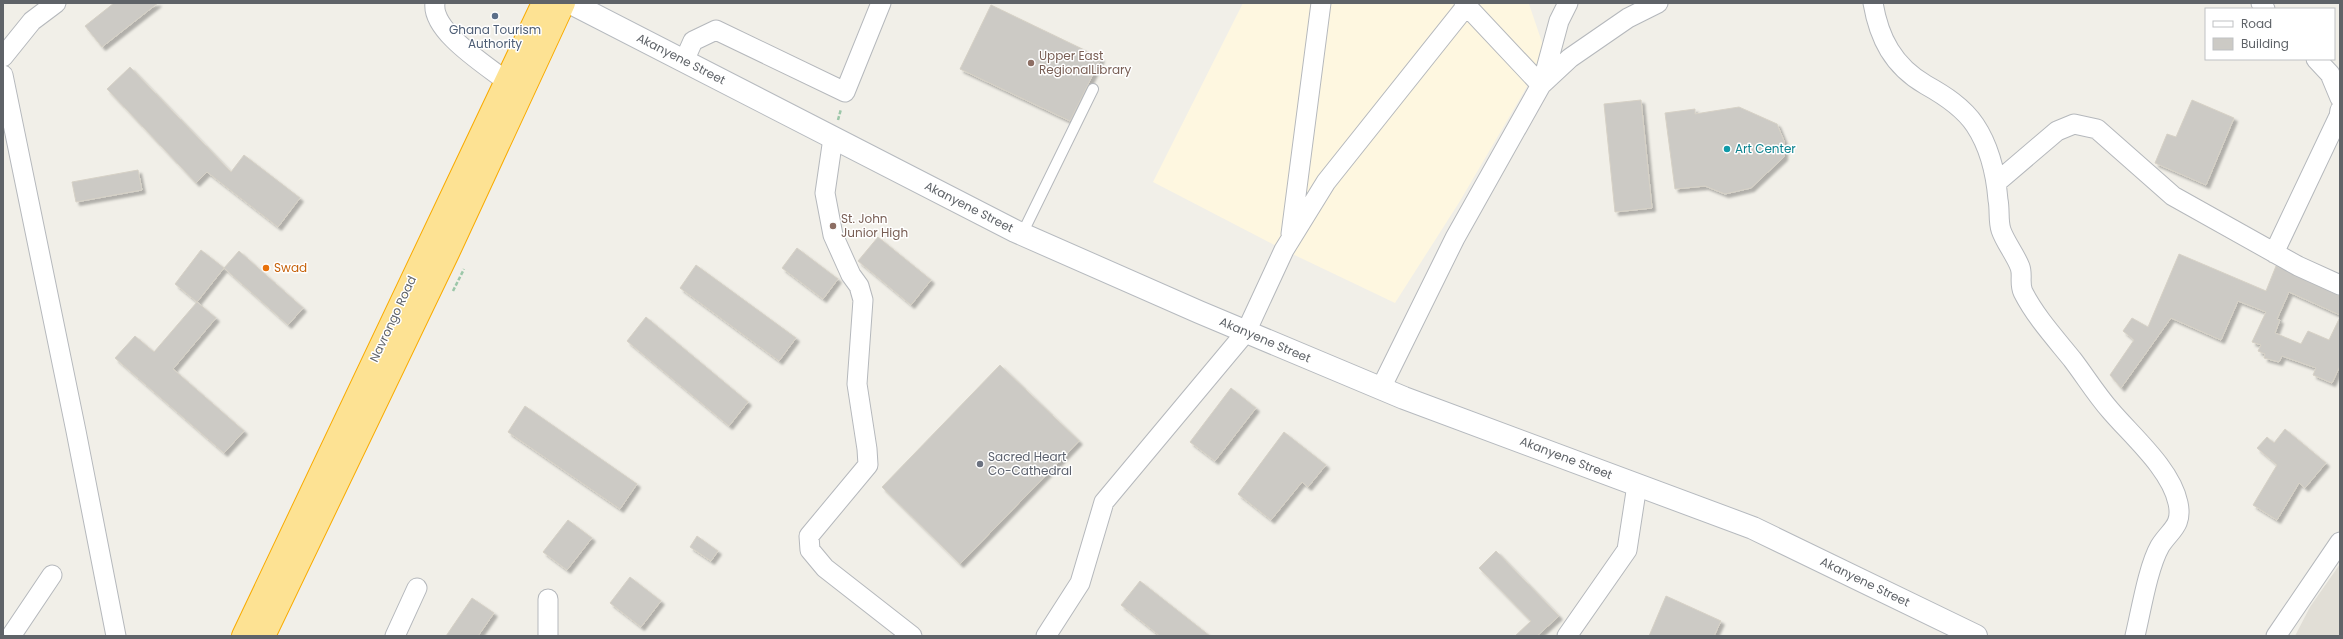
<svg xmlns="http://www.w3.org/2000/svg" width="2343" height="639" viewBox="0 0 2343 639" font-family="Poppins,sans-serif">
<defs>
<filter id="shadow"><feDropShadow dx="3.5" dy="3.5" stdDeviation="1" flood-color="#0004"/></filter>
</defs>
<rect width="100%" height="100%" fill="#f1efe8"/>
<path fill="#fef7e0" d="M1243 3 1529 4 1546 54 1460 201 1395 303 1284 250 1153 182Z"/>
<path fill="#e1ded6" d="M2340 564V636H2295L2310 607Z"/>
<path fill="#cccac5" stroke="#d6d1c6" filter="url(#shadow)" d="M114 3H158L102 47 85 26Z
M991 5 1101 58 1070 121 960 69Z
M130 67 231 172 244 155 300 198 278 227 207 172 196 183 107 89Z
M1641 100 1652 208 1615 212 1604 104Z
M2192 100 2234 118 2206 185 2155 163 2167 134 2176 137Z
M1739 107 1777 124 1784 141V157L1751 188 1725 194 1705 186 1675 189 1665 113 1695 109V114Z
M138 170 142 190 76 202 72 182Z
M878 237 931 280 911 305 858 261Z
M797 248 838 279 823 299 782 268Z
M201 250 224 268 197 302 175 284Z
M239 251 303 308 288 325 224 268Z
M2179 254 2266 291 2276 266 2340 296V315L2289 292 2277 319 2280 320 2275 333 2301 344 2308 331 2329 340 2340 317V366L2332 383 2313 375 2316 368 2282 356 2279 362 2264 358 2265 354 2258 351 2261 345 2252 342 2266 312 2238 301 2221 340 2171 318 2121 388 2110 375 2134 340 2123 331 2132 318 2148 327Z
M696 265 796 338 779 361 680 288Z
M197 302 216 318 173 369 244 431 224 453 115 358 135 336 154 352Z
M646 317 748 402 729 426 627 341Z
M1000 365 1079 441 960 564 882 487Z
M1231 388 1256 408 1215 461 1190 442Z
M525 406 637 484 620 509 508 432Z
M2285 429 2326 463 2305 488 2299 483 2277 520 2253 505 2277 465 2257 448 2267 437 2274 443Z
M1284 432 1326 465 1308 487 1302 482 1271 520 1238 494Z
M568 520 592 538 567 570 543 552Z
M697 536 718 551 711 561 690 547Z
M1496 551 1559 616 1537 636H1515L1531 621 1479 568Z
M630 577 661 601 641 627 610 603Z
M1140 581 1210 636H1160L1121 605Z
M1666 596 1721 621 1714 636H1649Z
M472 598 494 613 478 636H446Z"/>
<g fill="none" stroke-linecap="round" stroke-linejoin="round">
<g stroke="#b5b8bc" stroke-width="12">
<path id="lane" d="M1022 234 1093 89"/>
</g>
<g stroke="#b5b8bc" stroke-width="21">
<path id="street" d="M435 3C431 31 486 65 506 81
M1464 3 1541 85
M1873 3C1879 38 1893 66 1926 85 1944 95 1963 107 1975 125 1989 146 1996 175 1998 200 2000 209 1998 221 2001 230 2005 242 2015 254 2020 267 2023 275 2019 283 2023 292 2035 316 2055 338 2072 359 2085 376 2096 394 2110 410 2132 436 2171 469 2178 503 2183 526 2170 530 2160 546 2148 567 2141 611 2135 636
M2261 3 2265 9
M3 57 32 21 56 3
M2316 59 2330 74 2340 98
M684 61 693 41 716 30 845 92 881 3
M3 75 76 431 116 636
M1542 84 1559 21 1568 3
M833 138 825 193 833 235 851 275 859 286 863 300 857 384 867 449 868 465 809 536 810 550 825 568 912 636
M1996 183 2057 131 2074 124 2097 129 2173 196 2298 266 2340 285
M1291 234 1321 3
M2274 253 2339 116 2340 110
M1381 388 1455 238 1541 85 1570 58 1628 18 1658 3
M11 636 52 575
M395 636 417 588
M548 636V599
M1046 636 1080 583 1104 502 1246 332 1284 250 1326 182 1467 5
M1567 636 1627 550 1637 485
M2276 636 2340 542"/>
</g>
<g stroke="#b6babf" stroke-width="24">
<path id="secondary" d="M571 3 1015 231 1199 312 1404 398 1753 528 1976 636"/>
</g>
<g stroke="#f9ab00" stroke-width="24">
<path id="highway" d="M243 636 543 3
M264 636 449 251 564 3"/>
</g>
<path stroke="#9cc7a9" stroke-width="2.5" stroke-dasharray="4 2" stroke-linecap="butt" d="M838 120 841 109
M453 291 464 269"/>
<use href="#lane" stroke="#fff" stroke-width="10"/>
<use href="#street" stroke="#fff" stroke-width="19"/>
<use href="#secondary" stroke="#fff" stroke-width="22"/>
<use href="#highway" stroke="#fde293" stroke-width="22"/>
</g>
<circle fill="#5c6f8a" stroke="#fff" stroke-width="1.5" cx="495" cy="16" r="4"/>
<g fill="#8d6e63" stroke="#fff" stroke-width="1.5">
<circle cx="1031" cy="63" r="4"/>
<circle cx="833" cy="226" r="4"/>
</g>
<circle fill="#0f9aa8" stroke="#fff" stroke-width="1.5" cx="1727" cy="149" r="4"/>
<circle fill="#e8710a" stroke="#fff" stroke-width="1.5" cx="266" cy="268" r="4"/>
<circle fill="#6b7280" stroke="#fff" stroke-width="1.5" cx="980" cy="464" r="4"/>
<g text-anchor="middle" stroke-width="3" stroke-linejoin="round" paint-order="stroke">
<g font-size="12" fill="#4e5e75" stroke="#fff">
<text x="495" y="34">Ghana Tourism<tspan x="495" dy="14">Authority</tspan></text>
</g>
<g font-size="12" fill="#785e54" stroke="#fff" text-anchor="start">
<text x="1039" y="60">Upper East<tspan x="1039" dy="14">RegionalLibrary</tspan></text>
<text x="841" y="223">St. John<tspan x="841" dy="14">Junior High</tspan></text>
</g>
<g font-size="12" fill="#5f6368" stroke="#fff">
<text transform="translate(681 59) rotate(27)" y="4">Akanyene Street</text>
<text transform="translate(969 207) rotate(27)" y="4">Akanyene Street</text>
<text transform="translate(393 319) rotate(-65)" y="4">Navrongo Road</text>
<text transform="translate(1265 340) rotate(23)" y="4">Akanyene Street</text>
<text transform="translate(1566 458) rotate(21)" y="4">Akanyene Street</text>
<text transform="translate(1865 582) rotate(26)" y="4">Akanyene Street</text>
</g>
<g font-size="12" fill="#0d838f" stroke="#fff" text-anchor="start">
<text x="1735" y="153">Art Center</text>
</g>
<g font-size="12" fill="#c56008" stroke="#fff" text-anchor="start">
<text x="274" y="272">Swad</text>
</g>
<g font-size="12" fill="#5b616d" stroke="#fff" text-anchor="start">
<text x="988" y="461">Sacred Heart<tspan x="988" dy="14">Co-Cathedral</tspan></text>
</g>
</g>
<rect width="2343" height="639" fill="none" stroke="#5f6368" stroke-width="8"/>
<rect x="2205" y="8" width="130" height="52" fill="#ffffff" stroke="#bfc1c3"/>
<rect x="2213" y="21" width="20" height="6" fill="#ffffff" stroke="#bfc1c3"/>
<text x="2241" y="28" font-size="12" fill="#5f6368">Road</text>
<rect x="2213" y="38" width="20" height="12" fill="#cccac5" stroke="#bfc1c3"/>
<text x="2241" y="48" font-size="12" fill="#5f6368">Building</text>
</svg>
